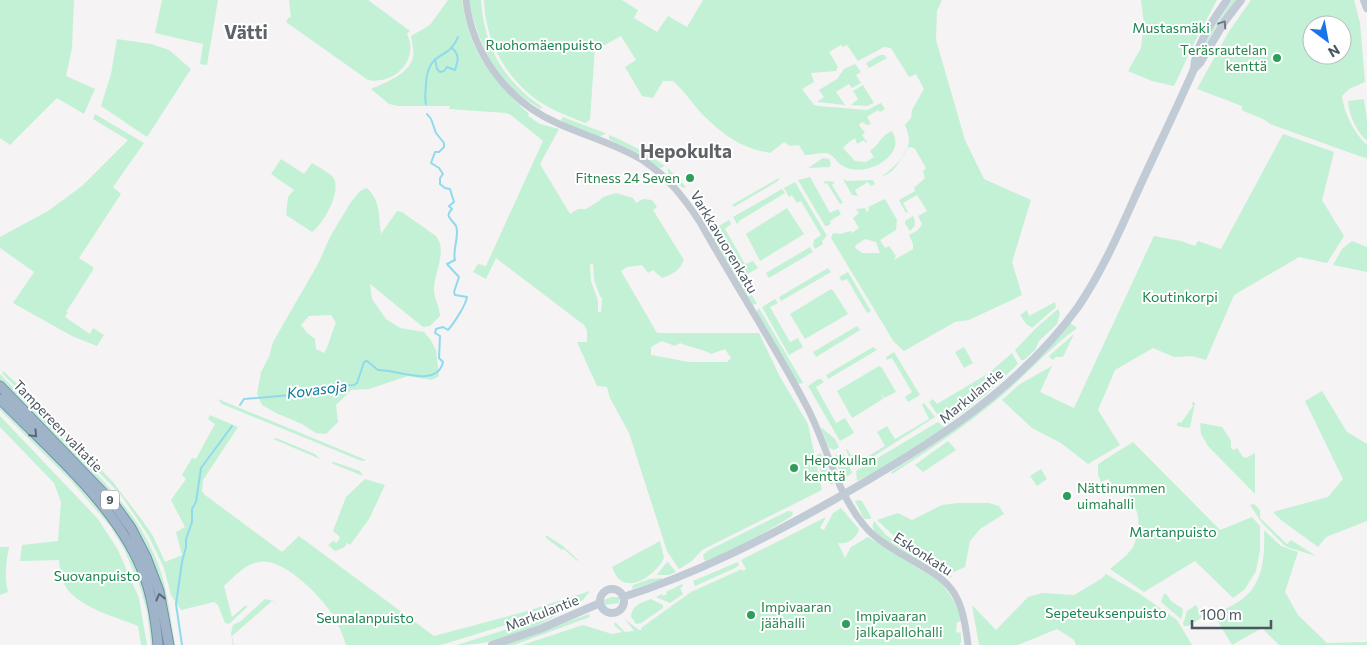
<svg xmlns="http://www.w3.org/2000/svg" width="1367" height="645" viewBox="0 0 1367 645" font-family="Commissioner,sans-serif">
<rect width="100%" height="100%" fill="#f5f3f3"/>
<path fill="#c3f1d5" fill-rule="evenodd" d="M0 0H74L72 48 66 76 95 89 84 114 57 98 10 145 0 138Z
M162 0H218L207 65 200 64 203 44 155 33Z
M289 0H368L410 31 407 34C420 60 394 85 368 80L286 22 289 17 291 18Z
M448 0H462C469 53 492 79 529 114L528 116 540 124 559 129 540 164 570 214 578 209H586L599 201 603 197 616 193 633 198 636 203 643 199 652 200 657 207 653 210 684 260C679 271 673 274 662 278L653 270 648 273 642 265 627 267 621 271 657 333H759L780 377 808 424 822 490 702 550 692 561 679 569 667 551 629 433 610 398 607 387 597 386 577 342H587V330L584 325 496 258 486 279 473 272 478 264 486 266 543 141 511 115 506 113 449 109 450 106H398L389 104 371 89C384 83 407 75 412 60 415 53 412 44 411 36L430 25ZM590 264H593L594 280 600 296 602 298 601 312H598V301L591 281ZM662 341 675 346 680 343C691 348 701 348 711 354L725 349 731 358 727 362H689L651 355V347Z
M469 0H481C484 47 503 80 542 107L541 109C499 87 478 45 469 0Z
M484 0H622L638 10 634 18 657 32 668 16 687 27 703 0H942L937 11 936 40 965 140 984 179 1031 200 1012 262 1022 295 969 320 955 322 904 351 894 342 831 238 833 233 840 234 851 231 852 233 859 228 853 218 859 213 856 209 865 208 867 212 869 210 868 207 885 199 897 220 896 230 880 240 885 248 889 246 896 256 894 260 913 249V244L909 235 918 230 922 224 918 216 927 211 917 195 903 203 908 212 906 213 899 200 915 191 914 188 925 178 923 171 926 168 915 149 911 147 907 148C900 160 895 173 881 177 892 170 908 154 909 141 909 135 907 130 905 125L911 118 912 110 924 89 916 74 909 77 891 48 884 47 858 61 847 45 843 47 841 45 829 52 838 67 836 71 811 73 814 82 802 89 814 105 818 106 867 110 881 103 885 109 880 112 878 110 867 117 871 124 867 125 862 122 859 125 865 133 862 135 867 142 866 143 864 140 857 144 855 138 849 142 843 148 855 161 866 162 874 157 870 151C880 144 880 136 892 131 896 139 897 145 892 153 881 168 855 176 840 164 835 160 832 153 825 153 819 153 812 155 805 155L799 145 790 146 784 142 770 153C741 148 725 136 704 116 693 105 685 91 673 81H663L653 98 642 96 625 67 636 60 621 36 601 47H595L590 120 585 123C571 117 556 112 543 104 507 81 485 42 484 0ZM865 239 876 242 880 253H862L855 248 856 245Z
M1141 0H1217L1195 41 1174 86 1152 81 1128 71 1141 48 1144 24Z
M1232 0H1236L1213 33 1197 62 1203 45Z
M1251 0H1354L1360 23 1365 82 1349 89 1342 96C1344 113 1354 133 1367 145V158L1362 157 1270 124C1263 117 1250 115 1242 110V106L1197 89 1228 33ZM1312 25H1342V55H1312Z
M117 39 151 44 169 50 191 69 147 137 101 106 111 74Z
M880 55H884L887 58 869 68 866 63Z
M855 64 861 72 856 75 861 83 852 88 849 84 836 92 845 105 817 102 824 97 819 90 837 79 844 69Z
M863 85 874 103 867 106 851 105 858 99 853 91Z
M1364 99 1367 120V141C1356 131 1349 115 1348 101Z
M95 114 144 143 113 187 121 194 79 258 93 267V270L66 312H68L65 317 90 334 93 328 104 335 97 346 72 336 13 303 34 272 0 248V237L48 211 82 186 128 140 93 119Z
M563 117 605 133V134L599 137 564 123 561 120Z
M1283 134 1334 152 1322 200 1344 236 1327 263 1299 257 1234 295 1206 360 1192 356 1174 357 1153 348 1115 370 1098 410 1120 445 1088 464 1061 443 1032 428 1002 400 1020 384 1052 366 1040 392 1074 408 1154 236 1181 241 1195 246 1198 241 1221 249Z
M609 135C629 143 647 153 665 166L660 168 638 153 612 141 609 139Z
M823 158 829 159 831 164 830 167 808 168Z
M281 159 304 174 312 163C318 167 327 171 332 176 344 189 323 224 312 232L286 215 288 197 294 190 271 174Z
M668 168 686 187 683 188 668 176Z
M810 177 830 213 838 209 841 214 830 221 831 223 828 226H825L798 180Z
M779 178 778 181 734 207 732 205Z
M843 179 847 181 873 180 875 184 871 186 868 182 855 190 858 196 852 195Z
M825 181 835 182 832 185 843 203 840 204 827 183 824 184Z
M795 182 827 236 822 241 823 244 815 249 813 245 814 240 821 235 801 201 797 203 792 195 789 197 784 188Z
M367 188C382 203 378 216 381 234L397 211 402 212 436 236C448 251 434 272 434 289 434 299 440 307 440 316L430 326 423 327 370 284 372 299 386 319 400 328 424 332 430 339 436 350 439 376 432 380 408 376 369 389 351 390 336 405 338 422 326 434 316 433 302 424 276 413 262 405 257 394 261 372 269 357 273 342 318 264 331 235 351 202 360 191ZM331 315 336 323C331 333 330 344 324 353L316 349 315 339 307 333 301 325 309 316Z
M782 189 785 193 739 221V222L737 224 733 217Z
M787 208 804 234 760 261 746 234Z
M913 216C916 223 916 226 910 231L905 224V221Z
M729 220 731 224 725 229 745 264 753 261 758 268 744 276 718 231 719 226Z
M715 232 757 304 752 305 710 235Z
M1352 241 1367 247V272L1333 265 1342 249Z
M810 247 813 252 769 278 766 273Z
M828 268 831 272 781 301 779 297Z
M848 272 871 311 867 313 847 279 842 281 839 277Z
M831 289 834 292 848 314 805 339 790 314Z
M775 299 778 303 770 307 790 342 798 338 803 347 789 355 762 307Z
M1055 302 1056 307 1032 328 1030 326 1027 325 1020 315 1027 310 1029 316Z
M759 308 803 383 798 384 797 382 756 312Z
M1058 309 1060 313 1057 324 1039 341 1035 350 1024 360H1021L1015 350 1036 328Z
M1070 323 1077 328C1049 349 1026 375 999 398 966 426 929 450 892 474L891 472 897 468C964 426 1018 384 1070 323Z
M857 326 860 330 816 357 813 352Z
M1074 334 1063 357H1056L1053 360 1049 357V356Z
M873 347 877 350 828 379 826 375Z
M964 347 973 363 964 368 955 352Z
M894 352 920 395 908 402 905 397 912 392 892 358 887 360 886 357Z
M1012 353 1018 364 985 395 948 424 937 414 929 402 933 399 937 404 989 373Z
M879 366 882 368 896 392 884 398 881 393 883 399 852 418 837 391Z
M3 371 22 388 113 482 142 520 153 536 165 562 182 555 176 532 185 527 171 500 186 479 182 475 192 458 196 459 215 424 208 419 210 415 238 427 203 480 202 491 205 495 282 552 299 536 434 636 524 612 590 591 583 600 578 603 441 645H346C343 635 339 626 334 617 322 597 283 557 259 562 245 564 234 577 224 586L232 617 246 605 247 607 229 624 225 623 218 605 214 602 181 610 171 595 164 568 148 535 121 495 2 373Z
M0 374C25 400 50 425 74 451 105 482 135 512 153 552 167 581 170 614 175 645H173C166 605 159 564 137 530 128 516 115 504 104 492 71 454 36 417 0 381Z
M818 379H821L824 382 816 387 836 423 845 418 854 433 840 441 808 386Z
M1322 391 1347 432 1367 444V521L1326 537 1318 547 1281 520 1273 512 1328 497 1343 479 1305 401Z
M218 399 366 460 363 461 359 460 222 404Z
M1193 402 1195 403 1190 427 1188 428 1177 426 1178 422 1181 423 1193 406 1192 403Z
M0 403C46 451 107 504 136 563 148 589 151 617 155 645H151L147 612 140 587 124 549 110 526 71 481 0 410Z
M924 403 935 417 860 465 855 467 852 464 846 450 847 449 857 463 885 446 877 432 887 426 895 439 929 419 922 405Z
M0 416 98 519 118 550 139 598 147 645H141L138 626C116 617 82 608 68 590 61 581 60 570 59 560L20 561 22 545 58 541 61 502 54 483 0 427Z
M938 422 945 428 879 470 857 481 856 471Z
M1200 423 1222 427 1231 441V448L1234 450 1237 448 1243 457 1246 458 1255 453V494L1208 446 1201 434Z
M822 428 835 439 839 447 834 450 829 448 821 429Z
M276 438 315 454 320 459 273 439Z
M948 441 956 450 923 472 915 465Z
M1133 442 1220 530 1252 517 1260 526V550L1256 571 1245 589 1233 598 1195 561 1144 592 1110 569C1117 563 1128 555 1133 547 1144 524 1138 503 1121 486L1115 490 1108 479 1101 482 1098 475V464Z
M842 452 847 460 852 473 844 479 834 460 835 456Z
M821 453 833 484 832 485 822 477 817 455Z
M334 462 360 471 363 476 331 463Z
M1041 469 1047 479 1037 486 1030 476Z
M365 479 385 485 369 519 350 545 347 543 345 547 335 551 328 545 333 541 337 543 340 537 333 531 346 497Z
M859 500 862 501 871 517 870 519H865L863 517 855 501Z
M958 503H989L999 506 1004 514 980 529 970 541 965 567 954 572 894 536 877 520 898 513 912 520 942 505Z
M1254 504 1260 510V518L1287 544 1291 540 1316 556 1287 547 1284 545 1262 523 1250 505Z
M841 508 859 529C857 538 847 545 838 543L845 558 851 547 868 537 937 579C951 594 956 602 962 621L957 622 956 632 961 633V643L959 645H522L583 625 612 634 622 632 614 625 615 622 625 632 634 631 625 619 639 630H642L641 628 691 592 742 569 743 571 746 569 741 560 826 517 820 528 824 530 833 513Z
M788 511 793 512 792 516C764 533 736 549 706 561L704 560 703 555 709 550Z
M874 521 886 535 899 544 948 572 952 577H947L881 538C876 533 870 529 874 521Z
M1264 530 1281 546 1298 552 1285 592 1298 615 1327 643 1367 642V645H1279L1262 628 1232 645 1214 615C1225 609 1239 603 1248 594 1264 578 1265 551 1264 530Z
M546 535 563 546 579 561 576 560 564 549 562 550 546 538Z
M660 541 664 558C658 571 635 591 620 580 616 577 614 571 612 567Z
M0 547H9C6 563 4 576 8 592L0 595Z
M668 562 676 572 669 575H657L666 563Z
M738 562 739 565 735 568 695 586 693 581Z
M1106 574 1140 594 1177 620 1192 645H1076L1074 640 1057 629 1018 645H979L972 605 996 630 1028 597 1042 593 1074 595 1101 579Z
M662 578V580L632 589 633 585 650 579Z
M682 584 683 586 680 588 683 594 670 603 656 597 662 594 663 596 667 594 666 592Z
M1164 594H1166L1172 602 1182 608 1183 612 1181 619 1161 602Z
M611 597H619V603L605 605 604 600Z
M265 599 273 601 278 606 272 601 232 636 234 645H233L231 633 233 625 241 621Z
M651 599 663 605V608L641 623 636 624 631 617C632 605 641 603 651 599Z
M1196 605 1203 617 1188 626H1184L1183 624 1187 611Z
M555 614V616C527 633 490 645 457 645Z
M589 614 590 617 514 645H503Z"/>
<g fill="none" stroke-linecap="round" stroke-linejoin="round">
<path stroke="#90daee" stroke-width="2" d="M435 59 437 69 440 72 444 71 447 67 455 70C458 61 460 55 452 48
M426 104C424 97 426 91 426 84 428 49 448 62 458 37
M240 405 244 399 291 395 329 387 354 385 357 383 364 362 367 361 378 370C396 369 437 389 443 362L439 358 440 336 435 333 436 329 443 327 448 330C454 323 466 305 467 297L455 295 454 292 459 277 447 264 455 260C452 249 460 236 456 226 452 219 444 217 452 209L449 206 454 202 450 189 445 188 440 184V178L443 174 439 168 431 163 435 152H439L444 147V143L436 133 431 119 427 114
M182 645 176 604 182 562 186 547V539L192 522V509L196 502 201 468 232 426"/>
<g stroke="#7690ad" stroke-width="11">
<path id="trunk" d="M0 386 113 503 131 528 146 557 159 591 169 645
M0 399C50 450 122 510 145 578 153 600 156 622 158 645"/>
</g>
<path stroke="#c1cad2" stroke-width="7" d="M466 0C472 53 507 101 557 123 585 136 617 144 644 161 668 177 684 198 700 222 735 285 775 345 808 409 827 446 836 491 863 524 872 536 885 544 898 552 948 581 961 584 968 645"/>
<path stroke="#c1cbd6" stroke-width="8" d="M1364 0 1367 8
M1194 69C1195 45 1214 19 1227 0
M600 601a12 12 0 1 1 24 0a12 12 0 1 1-24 0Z
M623 597C696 574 764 539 830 502 922 450 1015 394 1078 307 1101 273 1118 235 1134 199 1154 155 1175 112 1194 69L1200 63 1225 21 1241 0
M492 645 540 629 600 603"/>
<use href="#trunk" stroke="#9fb4c9" stroke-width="9"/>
</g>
<defs><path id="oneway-chevron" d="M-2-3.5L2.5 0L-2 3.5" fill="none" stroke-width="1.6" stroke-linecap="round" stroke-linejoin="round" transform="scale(1.25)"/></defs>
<use stroke="#6e7984" href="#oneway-chevron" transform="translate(1223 24) rotate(-56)"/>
<g stroke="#5b6976">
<use href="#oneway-chevron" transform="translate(34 434) rotate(46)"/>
<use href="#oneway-chevron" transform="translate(160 597) rotate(-104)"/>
</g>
<g fill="#2e9e5b" stroke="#fff" stroke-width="2">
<circle cx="1277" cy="58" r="5"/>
<circle cx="690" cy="178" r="5"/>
<circle cx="794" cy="468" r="5"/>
<circle cx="1067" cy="496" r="5"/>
<circle cx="751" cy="615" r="5"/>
<circle cx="846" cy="624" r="5"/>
</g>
<g text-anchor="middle" stroke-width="4" stroke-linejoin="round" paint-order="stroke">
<rect fill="#fff" stroke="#808990" stroke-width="1" x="101" y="490.5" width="18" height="19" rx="4"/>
<g font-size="12" font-weight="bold" fill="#4a5661">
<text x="110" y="504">9</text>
</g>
<g font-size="14" fill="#17864f" stroke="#fff">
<text x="1171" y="33">Mustasmäki</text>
<text x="544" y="50">Ruohomäenpuisto</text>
<text x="1180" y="302">Koutinkorpi</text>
<text x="1173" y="537">Martanpuisto</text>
<text x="97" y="581">Suovanpuisto</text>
<text x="1106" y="618">Sepeteuksenpuisto</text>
<text x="365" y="623">Seunalanpuisto</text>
</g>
<g font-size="14" fill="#27864d" stroke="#fff" text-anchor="start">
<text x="1267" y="55" text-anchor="end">Teräsrautelan<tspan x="1267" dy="16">kenttä</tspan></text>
<text x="680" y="183" text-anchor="end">Fitness 24 Seven</text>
<text x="804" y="465">Hepokullan<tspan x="804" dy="16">kenttä</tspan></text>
<text x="1077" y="493">Nättinummen<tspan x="1077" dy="16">uimahalli</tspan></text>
<text x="761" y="612">Impivaaran<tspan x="761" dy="16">jäähalli</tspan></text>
<text x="856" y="621">Impivaaran<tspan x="856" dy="16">jalkapallohalli</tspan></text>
</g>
<g font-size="14" fill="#4a5661" stroke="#fff">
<text transform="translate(724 242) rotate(59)" y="5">Varkkavuorenkatu</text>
<text transform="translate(971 396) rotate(-39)" y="5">Markulantie</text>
<text transform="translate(58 426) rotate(46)" y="5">Tampereen valtatie</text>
<text transform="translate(923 554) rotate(33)" y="5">Eskonkatu</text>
<text transform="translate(542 613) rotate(-21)" y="5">Markulantie</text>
</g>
<g font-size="15" font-style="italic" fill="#0c7c9b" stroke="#fff">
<text transform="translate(317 390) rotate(-7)" y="5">Kovasoja</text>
</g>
<g font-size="19" font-weight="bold" fill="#5f6368" stroke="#fff">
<text x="246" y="39">Vätti</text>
<text x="686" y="158">Hepokulta</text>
</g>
</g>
<g transform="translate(1327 40) rotate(148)"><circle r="24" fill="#ffffff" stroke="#b7bbc0"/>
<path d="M0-4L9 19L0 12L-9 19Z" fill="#1a73e8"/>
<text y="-8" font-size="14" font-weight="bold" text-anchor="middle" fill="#4a5661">N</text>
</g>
<path d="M1192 620v8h79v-8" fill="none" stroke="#4a5661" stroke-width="2.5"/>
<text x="1200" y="620" font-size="15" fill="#4a5661" stroke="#ffffff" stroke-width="4" paint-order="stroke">100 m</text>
</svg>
